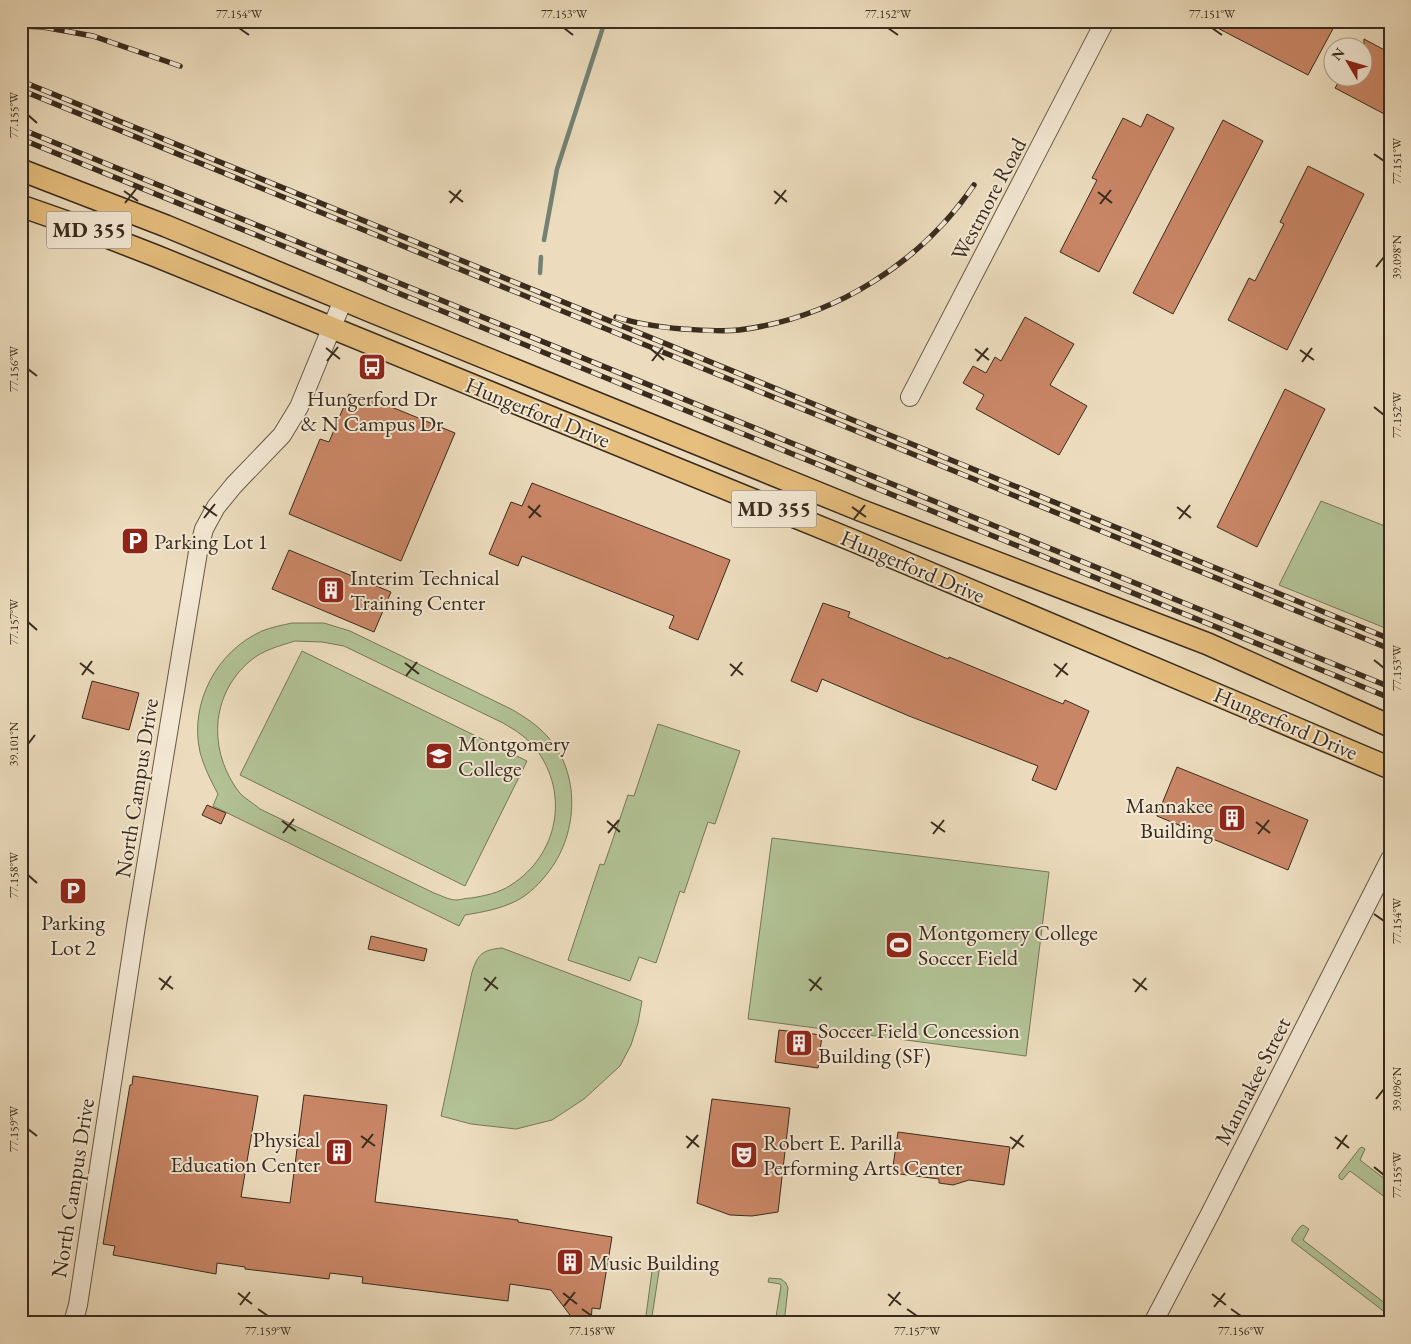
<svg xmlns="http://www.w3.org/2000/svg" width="1411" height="1344" viewBox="0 0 1411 1344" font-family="'EB Garamond',serif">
<rect width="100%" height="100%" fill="#ecdcbd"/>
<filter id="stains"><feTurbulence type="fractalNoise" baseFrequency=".004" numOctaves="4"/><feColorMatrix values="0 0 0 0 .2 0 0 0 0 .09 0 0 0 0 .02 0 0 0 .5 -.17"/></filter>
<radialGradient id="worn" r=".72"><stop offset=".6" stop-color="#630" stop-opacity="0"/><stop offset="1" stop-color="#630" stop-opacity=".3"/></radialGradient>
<path fill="#b2c295" stroke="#76775a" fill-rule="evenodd" d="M1321 501 1390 528V630L1279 585Z
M292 623H324L350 631 511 709C525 717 537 725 547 736 581 773 578 832 550 870 541 882 530 894 516 901 500 909 483 912 465 915L459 926 213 806 218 794C211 781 204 767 200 752 189 703 217 651 262 631 272 627 283 625 292 623ZM295 641 322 642 344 646 503 723C515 730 528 738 536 749 570 794 558 855 511 885 499 893 484 896 471 898 466 898 460 900 456 900 449 900 440 895 434 893L260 809C253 803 244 798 239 792 208 751 210 695 250 661 263 650 279 646 295 641Z
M302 651 527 761 465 886 240 775Z
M658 724 740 751 715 824 708 822 684 893 680 891 656 963 639 957 630 981 568 960 600 864 604 865 628 795 634 796Z
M772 838 1049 872 1026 1056 748 1019Z
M502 948 642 1001 638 1023 631 1045 620 1066 584 1099 552 1120 516 1129 471 1124 441 1116 472 972C478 954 482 950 502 948Z
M1362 1147 1365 1149 1360 1160 1390 1183V1201L1350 1171 1342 1180 1339 1178V1175L1360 1148Z
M1303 1225 1309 1229 1303 1240 1390 1307V1316L1292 1241V1238L1300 1227Z
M658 1263 674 1264 676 1266 673 1271 661 1268 659 1271 651 1323H645L652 1271Z
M769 1278 781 1279 786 1283 788 1288 784 1323H775L781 1286 780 1284 768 1282Z"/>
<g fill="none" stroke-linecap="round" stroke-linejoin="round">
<path stroke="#738274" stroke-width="4.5" d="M544 240 557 169 605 21
M540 273 541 257"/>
</g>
<path fill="#c98666" stroke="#392c1e" d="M1204 21H1328L1335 25 1308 75Z
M1364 39 1390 53V117L1335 88 1341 78H1364Z
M1147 114 1174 128 1099 272 1060 252 1097 180 1092 178 1123 118 1141 127Z
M1223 120 1263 141 1173 314 1133 293Z
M1308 166 1364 194 1287 350 1228 320 1249 278 1255 281 1284 224 1280 222Z
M1025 317 1074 344 1050 385 1087 406 1059 455 976 409 984 395 963 383 973 366 986 373 995 357 1001 361Z
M1285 389 1325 409 1257 547 1217 527Z
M349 394 370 403 372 399 455 433 401 561 289 514 320 439 329 442Z
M532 483 730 560 698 640 669 628 674 616 522 556 518 566 489 554 511 502 522 506Z
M289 550 391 592 374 632 272 589Z
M823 603 850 612 848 617 948 659 949 657 1063 704 1065 700 1089 711 1056 790 1032 780 1038 766 909 716 822 679 817 692 791 681Z
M92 681 139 693 129 730 82 718Z
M1177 767 1308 820 1288 870 1157 816Z
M207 805 226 813 221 824 202 815Z
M371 936 427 949 424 961 368 949Z
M779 1030 822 1035 818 1068 775 1062Z
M133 1076 258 1096 241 1197 290 1203 304 1095 387 1105 375 1202 518 1220V1222L612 1237 600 1309 592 1308 591 1323H576L551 1290 510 1284 508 1301 362 1283 363 1277 330 1273 329 1279 245 1269V1267L217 1263 216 1274 113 1255 115 1246 103 1244 130 1085H132Z
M712 1099 790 1108 778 1212 752 1216 730 1215 697 1203Z
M898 1132 1010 1147 1004 1185 969 1180 953 1185 939 1183V1179L892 1173Z"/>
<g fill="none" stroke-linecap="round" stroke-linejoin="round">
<g stroke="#665846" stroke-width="20">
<path id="minor" d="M910 397 1105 21
M73 1323 78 1305 136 926 198 552 204 529 216 507 234 485 282 435 299 407 343 300
M1153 1323 1211 1212 1390 859"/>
</g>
<g stroke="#392c1e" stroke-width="24">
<path id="major" d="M21 170 166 226 375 313 860 510 1208 644 1390 726
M21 206 84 228 156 256 854 541 1390 768"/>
</g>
<use href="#minor" stroke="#f3e8d4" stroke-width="18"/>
<use href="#major" stroke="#e6be7e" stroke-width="21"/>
<g stroke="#392c1e" stroke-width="5.5">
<path id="rail" d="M21 26 43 27 93 36 180 66
M21 81 1390 639
M21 90 1390 649
M21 129 1390 687
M21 139 1390 698
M616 317C637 324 660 327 683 329 701 330 721 332 739 330 834 318 921 263 974 185"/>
</g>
<use href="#rail" stroke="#f3e8d4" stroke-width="4" stroke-dasharray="11" stroke-linecap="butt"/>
</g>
<path fill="none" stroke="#392c1e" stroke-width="2" d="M239 28 249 35M564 28 573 35M888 28 898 35M1212 28 1222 35M28 115 37 123M1374 154 1384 161M124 191 138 201M449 191 463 202M774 191 787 202M1098 192 1112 203M125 203 136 189M450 203 461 190M775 204 786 190M1100 204 1111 190M1376 267 1384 257M326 348 340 359M651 349 664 360M975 349 989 360M1300 350 1314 360M327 361 338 347M652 361 663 347M977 361 988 348M1302 362 1312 348M28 369 37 376M1374 407 1384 415M203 506 217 516M528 506 541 517M852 507 866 517M1177 507 1191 518M204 518 215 504M529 518 540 505M854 519 865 505M1179 519 1190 505M28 622 37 630M1374 660 1384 668M80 663 94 674M405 663 419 674M730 664 743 675M1054 664 1068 675M82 675 92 661M406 676 417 662M731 676 742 662M1056 677 1067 663M28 744 35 735M282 821 296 831M607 821 620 832M931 822 945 832M1256 822 1270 833M283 833 294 819M608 833 619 820M933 834 944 820M1258 834 1269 820M28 875 37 883M1374 914 1384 921M159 978 173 989M484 978 498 989M809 979 822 990M1133 979 1147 990M161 990 171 976M485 991 496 977M810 991 821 977M1135 992 1146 978M1376 1099 1384 1089M28 1129 37 1136M361 1136 375 1146M686 1136 699 1147M1010 1137 1024 1147M1335 1137 1349 1148M362 1148 373 1134M687 1148 698 1135M1012 1149 1023 1135M1337 1149 1347 1135M1374 1167 1384 1175M238 1293 252 1304M563 1293 577 1304M888 1294 901 1305M1212 1294 1226 1305M240 1305 250 1292M564 1306 575 1292M889 1306 900 1292M1214 1307 1225 1293M258 1309 268 1316M582 1309 592 1316M907 1309 917 1316M1231 1309 1241 1316"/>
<defs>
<g id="bus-square" transform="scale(1.4375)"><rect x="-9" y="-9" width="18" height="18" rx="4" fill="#8f2418" stroke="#f3e8d4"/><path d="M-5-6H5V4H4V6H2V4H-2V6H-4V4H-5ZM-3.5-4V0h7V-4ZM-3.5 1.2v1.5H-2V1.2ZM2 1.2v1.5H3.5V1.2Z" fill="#fff"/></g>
<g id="parking-square" transform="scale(1.4375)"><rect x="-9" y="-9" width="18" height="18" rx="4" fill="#8f2418" stroke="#f3e8d4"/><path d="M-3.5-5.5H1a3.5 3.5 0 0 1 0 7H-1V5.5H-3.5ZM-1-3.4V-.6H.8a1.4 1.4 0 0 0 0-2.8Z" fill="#fff"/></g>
<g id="building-square" transform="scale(1.4375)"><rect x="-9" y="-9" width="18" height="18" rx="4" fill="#8f2418" stroke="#f3e8d4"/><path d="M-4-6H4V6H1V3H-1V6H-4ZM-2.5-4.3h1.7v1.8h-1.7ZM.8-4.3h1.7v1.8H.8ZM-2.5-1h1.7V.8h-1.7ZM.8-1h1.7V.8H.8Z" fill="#fff"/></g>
<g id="university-square" transform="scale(1.4375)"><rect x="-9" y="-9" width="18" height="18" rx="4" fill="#8f2418" stroke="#f3e8d4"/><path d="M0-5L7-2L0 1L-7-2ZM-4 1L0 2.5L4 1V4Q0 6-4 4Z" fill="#fff"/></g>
<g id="stadium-square" transform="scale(1.4375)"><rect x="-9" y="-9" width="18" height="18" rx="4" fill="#8f2418" stroke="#f3e8d4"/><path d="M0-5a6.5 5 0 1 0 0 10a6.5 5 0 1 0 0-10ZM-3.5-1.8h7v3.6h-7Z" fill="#fff"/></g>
<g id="theatre-square" transform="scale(1.4375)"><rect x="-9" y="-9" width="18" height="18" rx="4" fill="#8f2418" stroke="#f3e8d4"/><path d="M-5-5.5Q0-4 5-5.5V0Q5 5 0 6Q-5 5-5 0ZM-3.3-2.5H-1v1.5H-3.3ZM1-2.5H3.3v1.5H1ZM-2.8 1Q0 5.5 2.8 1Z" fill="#fff"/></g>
</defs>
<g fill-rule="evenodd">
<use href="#bus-square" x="372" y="367"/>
<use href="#parking-square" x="135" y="541"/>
<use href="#building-square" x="331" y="590"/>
<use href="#university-square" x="439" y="756"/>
<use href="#building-square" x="1232" y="818"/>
<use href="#parking-square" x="73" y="891"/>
<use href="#stadium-square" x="899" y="945"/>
<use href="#building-square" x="799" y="1043"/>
<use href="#building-square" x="339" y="1152"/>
<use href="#theatre-square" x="744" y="1155"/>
<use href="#building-square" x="570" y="1262"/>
</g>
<g text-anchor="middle" stroke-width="4" stroke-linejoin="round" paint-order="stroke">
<g fill="#f3e8d4" stroke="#716455" stroke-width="1">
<rect x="46.5" y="211.5" width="85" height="37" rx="4"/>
<rect x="731.5" y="490.5" width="85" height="37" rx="4"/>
</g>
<g font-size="21" font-weight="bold" fill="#392c1e">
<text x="89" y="237">MD 355</text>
<text x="774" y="516">MD 355</text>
</g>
<g font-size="22" fill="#392c1e" stroke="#f3e8d4">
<text transform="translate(988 199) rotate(-62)" y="8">Westmore Road</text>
<text transform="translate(538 412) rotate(22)" y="8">Hungerford Drive</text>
<text transform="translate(913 566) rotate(23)" y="8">Hungerford Drive</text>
<text transform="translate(1286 723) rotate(23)" y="8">Hungerford Drive</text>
<text transform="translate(136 788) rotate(-81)" y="8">North Campus Drive</text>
<text transform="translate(1252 1081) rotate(-63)" y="8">Mannakee Street</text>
<text transform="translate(72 1188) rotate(-81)" y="8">North Campus Drive</text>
</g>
<g font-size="22" fill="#392c1e" stroke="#f3e8d4" text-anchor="start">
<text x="372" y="406" text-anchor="middle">Hungerford Dr<tspan x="372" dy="25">&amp; N Campus Dr</tspan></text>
<text x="154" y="549">Parking Lot 1</text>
<text x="350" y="585">Interim Technical<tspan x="350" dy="25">Training Center</tspan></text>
<text x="458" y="751">Montgomery<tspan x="458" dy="25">College</tspan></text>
<text x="1213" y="813" text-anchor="end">Mannakee<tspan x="1213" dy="25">Building</tspan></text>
<text x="73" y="930" text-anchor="middle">Parking<tspan x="73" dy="25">Lot 2</tspan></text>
<text x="918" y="940">Montgomery College<tspan x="918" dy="25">Soccer Field</tspan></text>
<text x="818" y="1038">Soccer Field Concession<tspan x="818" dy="25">Building (SF)</tspan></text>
<text x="320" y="1147" text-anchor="end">Physical<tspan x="320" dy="25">Education Center</tspan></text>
<text x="763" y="1150">Robert E. Parilla<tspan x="763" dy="25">Performing Arts Center</tspan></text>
<text x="589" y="1270">Music Building</text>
</g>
</g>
<rect width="1411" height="1344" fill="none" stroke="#ecdcbd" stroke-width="55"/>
<g transform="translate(1348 62) rotate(308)"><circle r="24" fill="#f3e8d4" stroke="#a99d8b"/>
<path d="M0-4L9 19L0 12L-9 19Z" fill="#8f2418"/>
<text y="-8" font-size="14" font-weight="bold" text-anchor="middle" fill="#392c1e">N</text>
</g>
<rect x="28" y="28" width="1356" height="1288" fill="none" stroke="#392c1e" stroke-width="2"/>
<g font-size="12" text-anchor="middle" fill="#392c1e">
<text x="239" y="18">77.154°W</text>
<text x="564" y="18">77.153°W</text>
<text x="888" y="18">77.152°W</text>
<text x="1212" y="18">77.151°W</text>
<text transform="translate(14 115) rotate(-90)" y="4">77.155°W</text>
<text transform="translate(1397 161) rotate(-90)" y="4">77.151°W</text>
<text transform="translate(1397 257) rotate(-90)" y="4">39.098°N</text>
<text transform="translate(14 369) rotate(-90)" y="4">77.156°W</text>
<text transform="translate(1397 415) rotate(-90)" y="4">77.152°W</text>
<text transform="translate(14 622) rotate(-90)" y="4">77.157°W</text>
<text transform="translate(1397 668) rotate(-90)" y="4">77.153°W</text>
<text transform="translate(14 744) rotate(-90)" y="4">39.101°N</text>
<text transform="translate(14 875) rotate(-90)" y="4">77.158°W</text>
<text transform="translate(1397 921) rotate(-90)" y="4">77.154°W</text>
<text transform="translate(1397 1089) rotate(-90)" y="4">39.096°N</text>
<text transform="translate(14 1129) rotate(-90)" y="4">77.159°W</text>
<text transform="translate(1397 1175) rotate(-90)" y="4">77.155°W</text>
<text x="268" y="1335">77.159°W</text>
<text x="592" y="1335">77.158°W</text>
<text x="917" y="1335">77.157°W</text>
<text x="1241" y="1335">77.156°W</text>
</g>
<rect width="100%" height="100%" filter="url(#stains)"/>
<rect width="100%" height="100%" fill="url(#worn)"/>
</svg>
